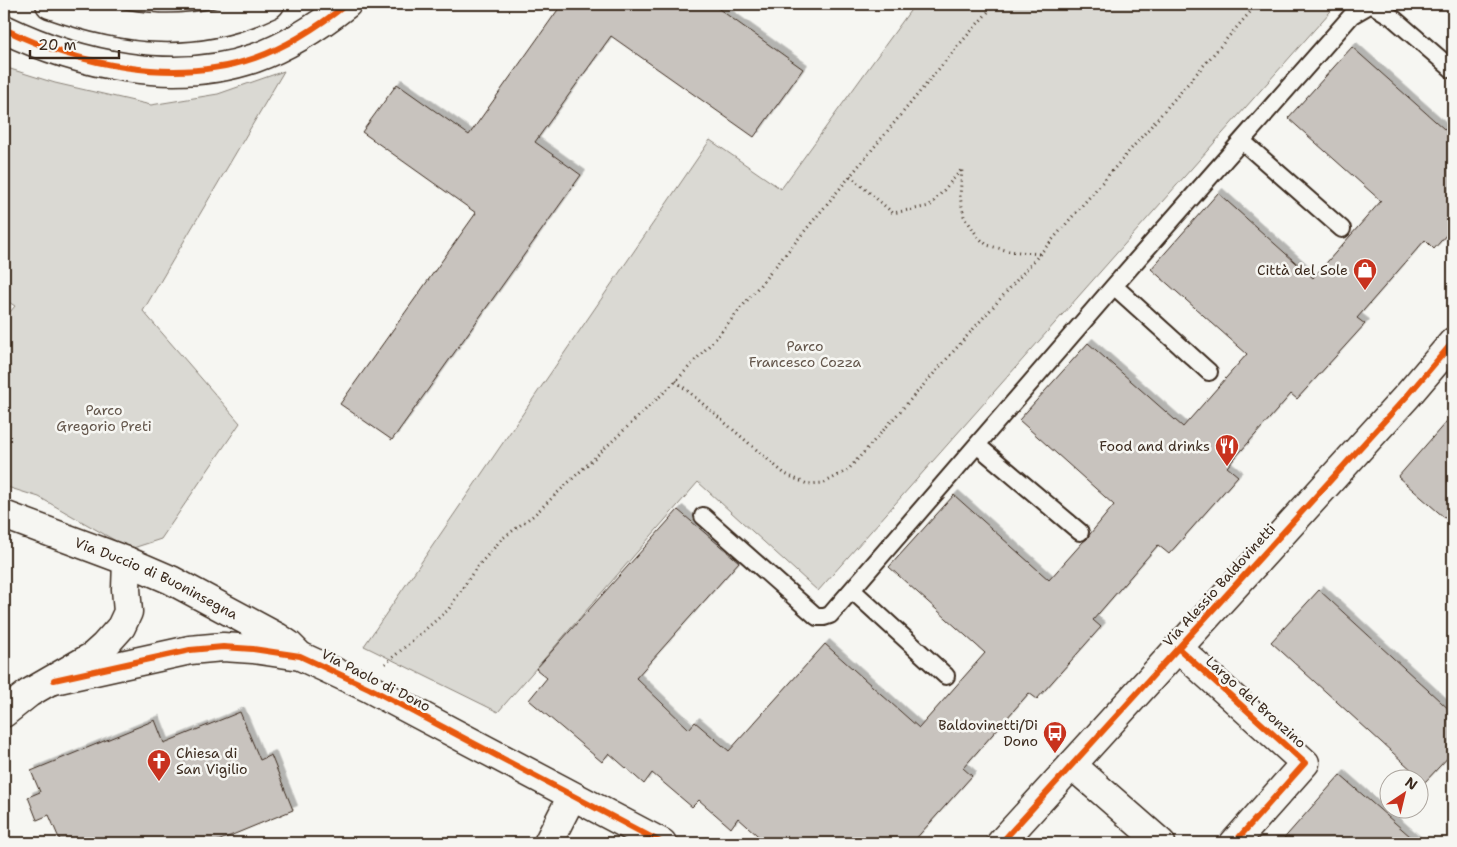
<svg xmlns="http://www.w3.org/2000/svg" width="1457" height="847" viewBox="0 0 1457 847" font-family="'Shantell Sans',sans-serif">
<defs>
<filter id="shadow"><feDropShadow dx="4.5" dy="-4.5" stdDeviation="0" flood-color="#0004"/></filter>
</defs>
<rect width="100%" height="100%" fill="#f6f6f2"/>
<filter id="ink" filterUnits="userSpaceOnUse"><feTurbulence type="fractalNoise" baseFrequency=".02" numOctaves="2"/><feDisplacementMap in="SourceGraphic" scale="10" xChannelSelector="R" yChannelSelector="G"/><feConvolveMatrix kernelMatrix="1 2 1 2 8 2 1 2 1" color-interpolation-filters="sRGB"/></filter>
<g filter="url(#ink)">
<path fill="#dad9d3" stroke="#8a8278" d="M915 4H1337L818 591 698 482 498 712 364 646 710 140 781 189Z
M4 67 55 83 151 105 218 94 284 71 143 311 240 423 161 539 130 549 39 497 4 486V319L15 306 4 299Z"/>
<path fill="#c8c3be" stroke="#3b2a1e" filter="url(#shadow)" d="M562 4H712L803 69 754 137 611 36 535 142 581 175 392 440 340 404 476 213 362 132 397 84 469 135Z
M1352 47 1453 137V227L1434 249 1425 240 1357 318 1365 324 1297 399 1291 394 1227 467 1238 476 1169 554 1158 545 1093 620 1101 627 1037 699 1029 693 963 768 972 776 912 843H766L738 818 731 828 699 800 692 807 652 773 644 784 609 753 602 762 529 700 547 678 536 669 678 510 739 562 636 678 689 729 695 722 729 751 825 644 919 728 985 653 889 567 954 495 1049 580 1083 542 1087 539 1090 534 1114 505 1019 420 1088 343 1183 427 1247 354 1151 269 1218 193 1313 278 1381 201 1288 118Z
M1453 414V525L1398 477Z
M1319 590 1453 713V752L1425 782 1271 642Z
M240 712 260 760 271 755 293 810 213 843H61L49 815 37 820 28 797 40 792 31 771 155 720 164 743Z
M1340 775 1418 843H1280Z"/>
<g fill="none" stroke-linecap="round" stroke-linejoin="round">
<g stroke="#3b2a1e" stroke-width="20">
<path id="service" d="M1242 141 1342 229
M1114 286 1209 372
M977 445 1080 532
M703 516 817 617H824L830 615 1114 286 1352 15 1371 4 1392 17 1453 70
M852 590 946 676"/>
</g>
<g stroke="#3b2a1e" stroke-width="31">
<g id="minor">
<path id="s1" d="M4 515 127 561 171 580 277 637 289 645 297 653"/>
<path d="M1178 648 1305 763 1234 843"/>
<path d="M54 680 190 650 223 647 253 649 300 656 369 688 662 843"/>
<path d="M4 713 29 693 93 656 104 646 121 627 128 612 126 589 127 561"/>
<path d="M1072 765 1161 843"/>
<path d="M548 843 572 796"/>
<path d="M1001 843 1408 395 1453 342"/>
</g>
</g>
<g stroke="#3b2a1e" stroke-width="31">
<path id="tertiary" d="M50 4C127 31 194 40 270 4
M4 29C79 65 174 86 255 58 289 46 319 26 347 4"/>
</g>
<path stroke="#3b2a1e" stroke-width="3" stroke-dasharray="1 4" stroke-linecap="butt" d="M850 176 893 213 930 206 962 169 960 197 964 216 978 237 987 245 1009 251 1040 254
M676 381 785 474 807 484 824 483 848 470 1040 254 1257 4
M385 664 448 610 476 568 503 538 534 515 676 381 717 337 957 47 995 4"/>
<use href="#service" stroke="#f6f6f2" stroke-width="16"/>
<use href="#minor" stroke="#f6f6f2" stroke-width="28"/>
<use href="#tertiary" stroke="#f6f6f2" stroke-width="28"/>
<g stroke="#f6f6f2" stroke-width="9">
<path id="cycleway" d="M4 29C79 65 174 86 255 58 289 46 319 26 347 4
M1178 648 1305 763 1234 843
M54 680 190 650 223 647 253 649 300 656 369 688 662 843
M1001 843 1408 395 1453 342"/>
</g>
<use href="#cycleway" stroke="#e8590c" stroke-width="6"/>
</g>
</g>
<defs>
<g id="shop-pin" transform="scale(1.25)"><path d="M0 17L-7.5 6A9.5 9.5 0 1 1 7.5 6Z" fill="#c8321e" stroke="#f6f6f2"/><path d="M-5-2.5h2.3a2.7 3.5 0 0 1 5.4 0H5L5.5 6h-11ZM-1.5-2.5h3a1.5 2.3 0 0 0-3 0Z" fill="#fff"/></g>
<g id="restaurant-pin" transform="scale(1.25)"><path d="M0 17L-7.5 6A9.5 9.5 0 1 1 7.5 6Z" fill="#c8321e" stroke="#f6f6f2"/><path d="M-5-6h1v4h1v-4h1v4h1v-4h1v5L-1.5 .5V6h-2V.5L-5-1ZM5-6V6H3V1.5H1.5Q1.5-4 5-6Z" fill="#fff"/></g>
<g id="bus-pin" transform="scale(1.25)"><path d="M0 17L-7.5 6A9.5 9.5 0 1 1 7.5 6Z" fill="#c8321e" stroke="#f6f6f2"/><path d="M-5-6H5V4H4V6H2V4H-2V6H-4V4H-5ZM-3.5-4V0h7V-4ZM-3.5 1.2v1.5H-2V1.2ZM2 1.2v1.5H3.5V1.2Z" fill="#fff"/></g>
<g id="church-pin" transform="scale(1.25)"><path d="M0 17L-7.5 6A9.5 9.5 0 1 1 7.5 6Z" fill="#c8321e" stroke="#f6f6f2"/><path d="M-1.2-6h2.4v3.5h3.3v2.4h-3.3V6h-2.4V-.1h-3.3v-2.4h3.3Z" fill="#fff"/></g>
</defs>
<g fill-rule="evenodd">
<use href="#shop-pin" x="1365" y="270"/>
<use href="#restaurant-pin" x="1227" y="446"/>
<use href="#bus-pin" x="1055" y="733"/>
<use href="#church-pin" x="159" y="761"/>
</g>
<g text-anchor="middle" stroke-width="5" stroke-linejoin="round" paint-order="stroke">
<g font-size="14" fill="#3b2a1e" stroke="#f6f6f2" text-anchor="end">
<text x="1348" y="275">Città del Sole</text>
<text x="1210" y="451">Food and drinks</text>
<text x="1038" y="730">Baldovinetti/Di<tspan x="1038" dy="16">Dono</tspan></text>
<text x="176" y="758" text-anchor="start">Chiesa di<tspan x="176" dy="16">San Vigilio</tspan></text>
</g>
<g font-size="14" fill="#63564b" stroke="#f6f6f2">
<text x="805" y="351">Parco<tspan x="805" dy="16">Francesco Cozza</tspan></text>
<text x="104" y="415">Parco<tspan x="104" dy="16">Gregorio Preti</tspan></text>
</g>
<g font-size="14" fill="#3b2a1e" stroke="#f6f6f2">
<text dy="5" stroke="none"><textPath href="#s1" startOffset="165">Via Duccio di Buoninsegna</textPath></text>
<text transform="translate(1219 585) rotate(-48)" y="5">Via Alessio Baldovinetti</text>
<text transform="translate(376 680) rotate(27)" y="5">Via Paolo di Dono</text>
<text transform="translate(1256 702) rotate(42)" y="5">Largo del Bronzino</text>
</g>
</g>
<rect width="1457" height="847" fill="none" stroke="#f6f6f2" stroke-width="20"/>
<rect x="10" y="10" width="1437" height="827" fill="none" stroke="#3b2a1e" stroke-width="2" filter="url(#ink)"/>
<g transform="translate(1404 794) rotate(35)"><circle r="24" fill="#f6f6f2" stroke="#aba49d"/>
<path d="M0-4L9 19L0 12L-9 19Z" fill="#c8321e"/>
<text y="-8" font-size="14" font-weight="bold" text-anchor="middle" fill="#3b2a1e">N</text>
</g>
<path d="M30 50v8h89v-8" fill="none" stroke="#3b2a1e" stroke-width="2.5"/>
<text x="38" y="50" font-size="15" fill="#3b2a1e" stroke="#f6f6f2" stroke-width="4" paint-order="stroke">20 m</text>
</svg>
